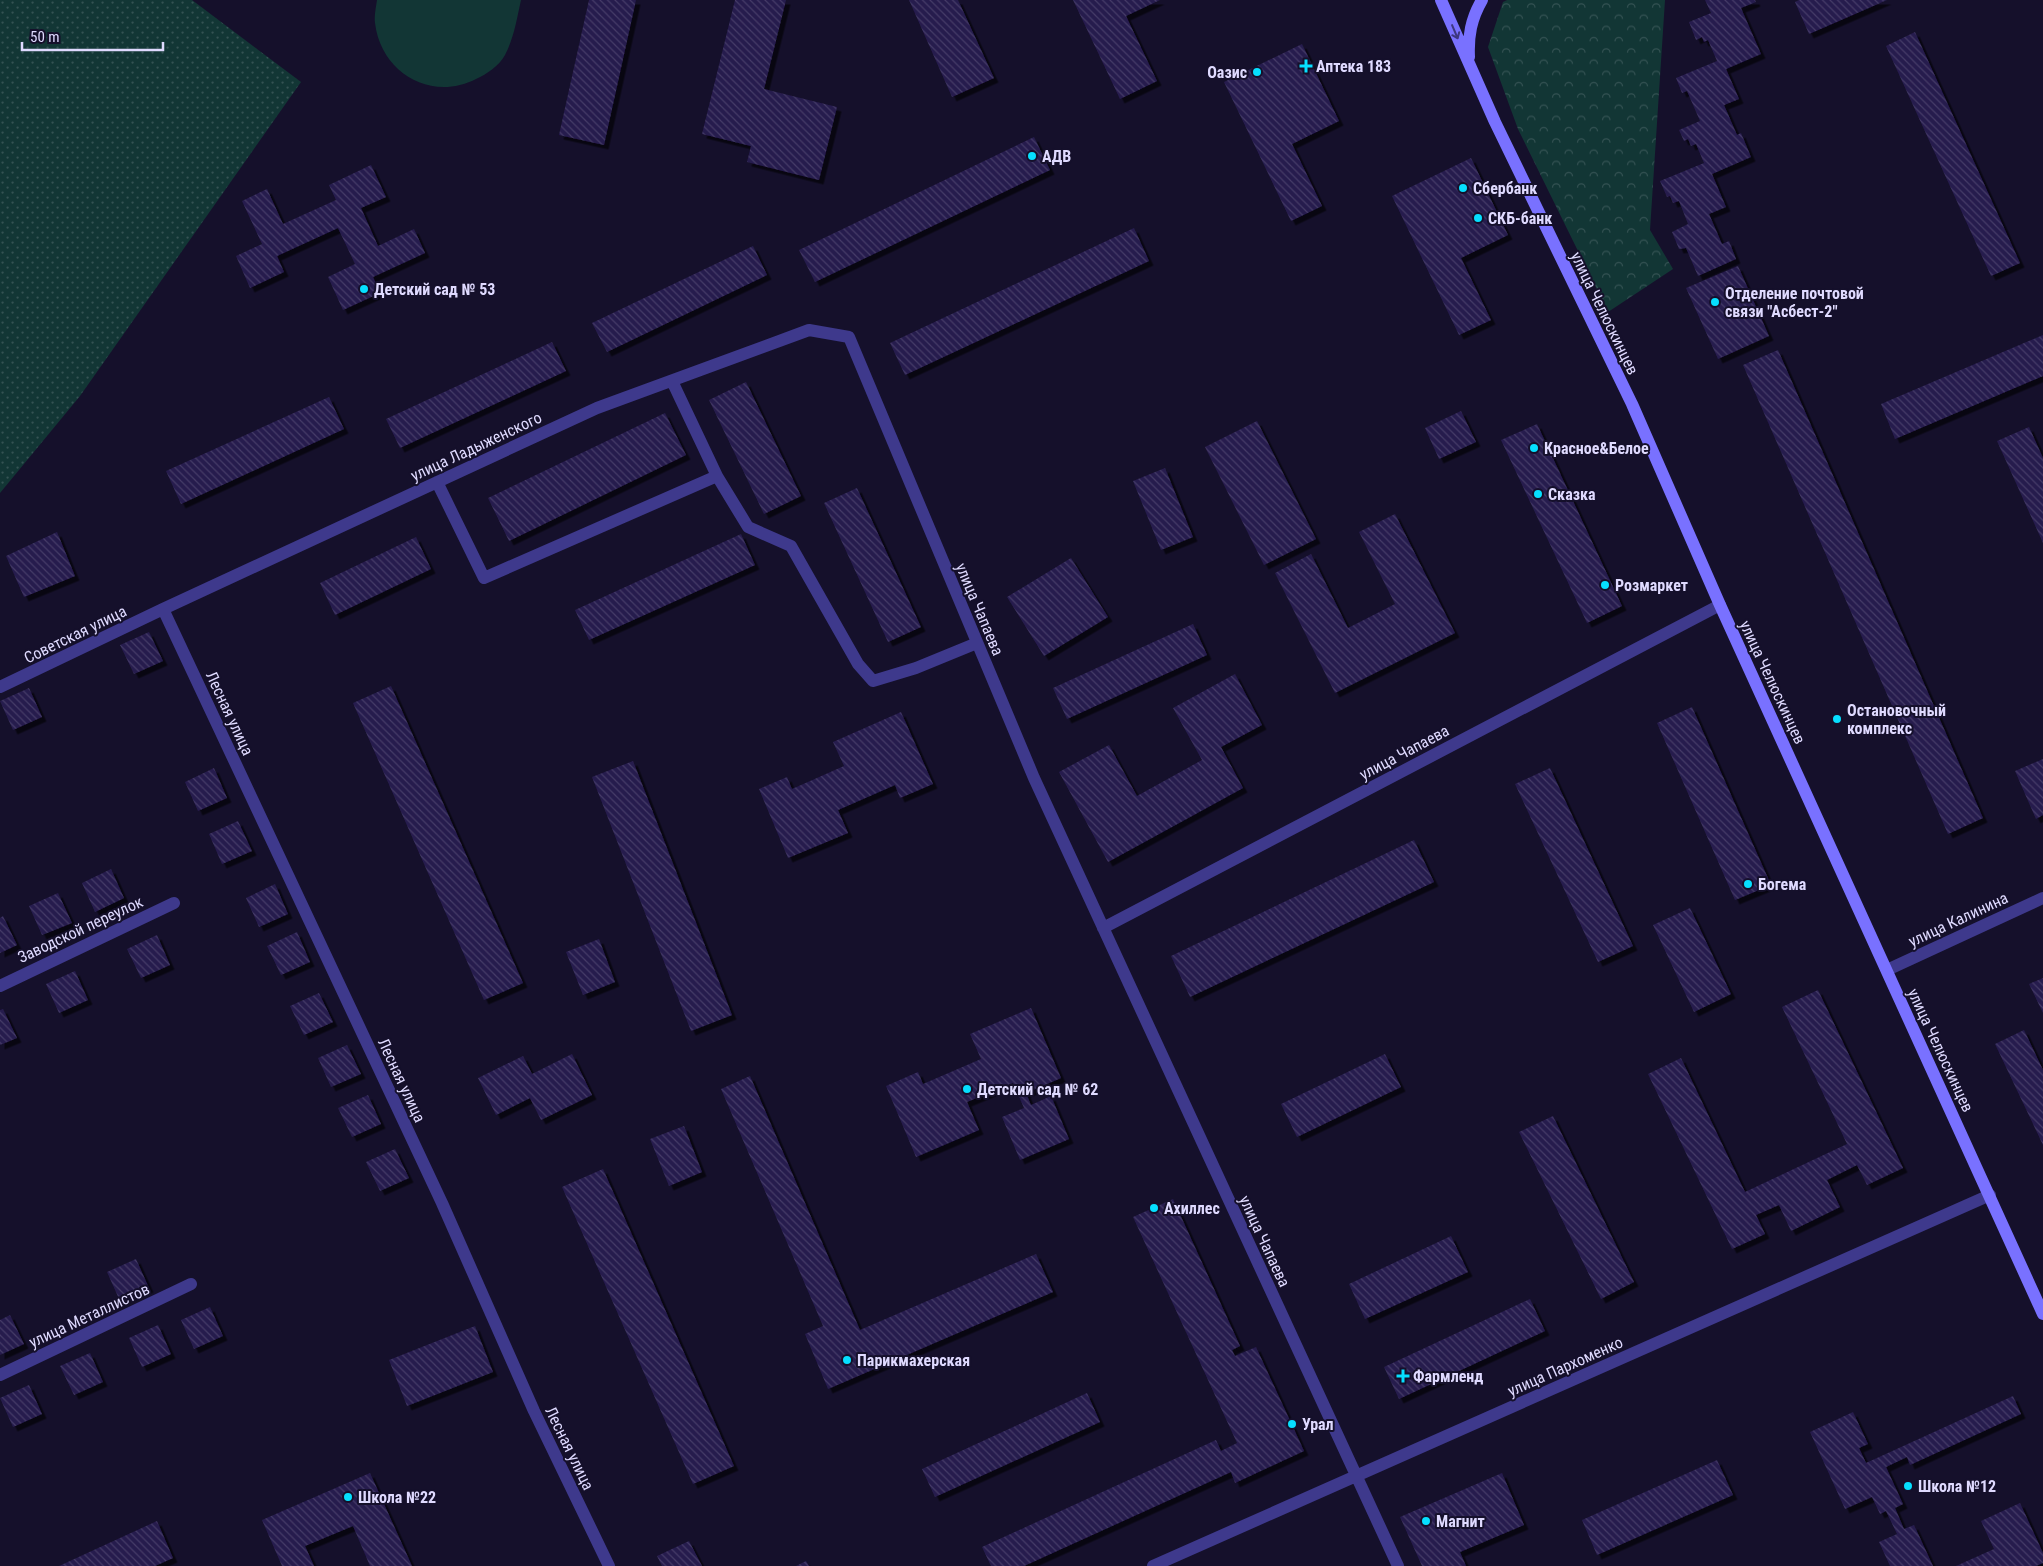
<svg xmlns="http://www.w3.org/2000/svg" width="2043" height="1566" viewBox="0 0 2043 1566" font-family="'Roboto Condensed',sans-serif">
<defs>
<pattern id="forest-crowns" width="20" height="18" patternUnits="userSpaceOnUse" patternTransform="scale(1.25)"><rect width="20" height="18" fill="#123635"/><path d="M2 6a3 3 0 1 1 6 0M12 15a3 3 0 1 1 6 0" fill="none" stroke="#345253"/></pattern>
<pattern id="garden-dots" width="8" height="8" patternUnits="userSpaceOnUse" patternTransform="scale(1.25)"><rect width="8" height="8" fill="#123635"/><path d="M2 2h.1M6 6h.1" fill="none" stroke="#345253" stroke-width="1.8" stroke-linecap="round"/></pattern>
<pattern id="building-back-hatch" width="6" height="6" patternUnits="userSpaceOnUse" patternTransform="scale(1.25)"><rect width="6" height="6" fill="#261b4d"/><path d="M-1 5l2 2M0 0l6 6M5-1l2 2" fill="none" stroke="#453c68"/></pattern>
<filter id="shadow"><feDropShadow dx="4.5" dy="4.5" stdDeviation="0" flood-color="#0009"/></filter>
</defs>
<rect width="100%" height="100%" fill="#15102b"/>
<path fill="url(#forest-crowns)" d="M1507 0H1665L1650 230 1673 269 1608 312 1518 129 1488 47 1503 2Z"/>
<path fill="url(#garden-dots)" d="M0 0H192L301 82 80 396 0 493Z"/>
<path fill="#123635" d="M377 0H521C517 18 514 38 505 55 499 66 487 74 476 79 431 102 381 73 375 23 374 16 376 7 377 0Z"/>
<path fill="url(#building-back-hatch)" filter="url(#shadow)" d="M589 0H636L604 145 559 135Z
M735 0H786L764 89 837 107 819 180 747 162 751 146 702 134Z
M909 0H958L994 78 952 97Z
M1073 0H1160L1126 16 1157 81 1120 99Z
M1705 0H1755L1756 2 1741 8 1761 54 1726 69 1739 99 1724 105 1737 135 1741 133 1751 157 1712 174 1726 207 1709 214 1722 244 1729 241 1736 259 1698 276 1686 248 1679 249 1672 232 1688 224 1679 201 1673 203 1670 196 1667 197 1660 181 1704 163 1696 144 1691 146 1688 139 1684 141 1679 130 1700 121 1687 91 1682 93 1676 78 1717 61 1708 40 1704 42 1702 37 1696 40 1689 22 1711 13Z
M1799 0H1887L1809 34 1795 2Z
M1915 32 2020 263 1991 276 1886 46Z
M1302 44 1339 121 1292 144 1322 206 1291 221 1224 82Z
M1034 137 1050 170 815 282 799 250Z
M1471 158 1508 235 1461 258 1491 320 1459 335 1392 196Z
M371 165 386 197 361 208 378 246 414 229 425 253 373 277 380 293 343 310 328 277 355 264 338 228 277 256 284 272 250 288 236 256 262 244 242 201 267 189 283 224 336 200 329 185Z
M1134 228 1149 261 905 375 890 343Z
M753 246 767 275 607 352 592 323Z
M1738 266 1769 336 1718 359 1686 288Z
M2043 335V376L1895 439 1881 404Z
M552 342 566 371 400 448 386 419Z
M1778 350 1983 818 1948 834 1743 365Z
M746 382 801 496 764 514 709 400Z
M329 397 344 429 181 504 166 471Z
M1461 411 1476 442 1439 459 1425 428Z
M665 413 686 455 509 541 488 498Z
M1257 421 1316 539 1264 565 1205 447Z
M1537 424 1622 606 1587 623 1501 440Z
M2029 427 2043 458V543L1997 441Z
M1165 468 1193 537 1161 550 1133 481Z
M857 488 921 627 888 642 824 503Z
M1395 514 1455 633 1335 693 1275 573 1311 554 1348 628 1395 604 1359 532Z
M57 532 75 576 24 597 6 556Z
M741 534 755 565 589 640 575 610Z
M416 537 431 569 335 615 320 583Z
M1071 558 1108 617 1044 656 1007 597Z
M1193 624 1207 655 1067 719 1053 688Z
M149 632 163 661 134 674 120 645Z
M1235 674 1262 725 1221 747 1243 788 1108 862 1059 772 1109 745 1137 796 1202 760 1173 708Z
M391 686 523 983 484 1000 353 703Z
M29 688 42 717 13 730 0 701Z
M1692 707 1771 885 1735 900 1657 723Z
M901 712 933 784 900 798 895 785 838 810 848 833 788 858 759 789 787 777 792 789 844 766 833 742Z
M2043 759V815L2036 819 2015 771Z
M633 761 732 1015 691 1031 592 777Z
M214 768 227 798 198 811 185 782Z
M1550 768 1633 946 1598 962 1515 784Z
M238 821 252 851 222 864 209 834Z
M1414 840 1434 882 1190 997 1171 956Z
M111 869 124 898 95 912 82 883Z
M275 884 288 914 259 927 246 898Z
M58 893 72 923 42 935 29 906Z
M1690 908 1731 994 1694 1012 1653 925Z
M3 916 17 945 0 953V918Z
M297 932 310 962 281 975 267 946Z
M157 935 170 965 141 978 127 949Z
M599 939 615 982 583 995 566 952Z
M75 971 88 1000 59 1013 46 984Z
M2043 978V1013L2029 984Z
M1818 990 1903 1168 1867 1185 1857 1165 1827 1180 1840 1207 1791 1231 1779 1205 1756 1215 1765 1234 1732 1249 1648 1074 1681 1058 1745 1192 1847 1144 1782 1007Z
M319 993 333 1022 304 1035 290 1006Z
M1031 1008 1061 1078 1026 1093 1031 1105 1051 1096 1069 1139 1020 1160 1002 1117 1024 1108 1013 1083 967 1102 979 1130 916 1157 886 1086 918 1072 923 1084 981 1059 970 1034Z
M3 1009 17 1038 0 1045V1010Z
M2024 1030 2043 1070V1145L1995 1044Z
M347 1045 361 1074 331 1087 318 1058Z
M572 1054 592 1095 541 1120 530 1098 496 1115 478 1078 523 1056 532 1074Z
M1385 1054 1401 1087 1297 1137 1281 1104Z
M750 1076 860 1330 1036 1254 1053 1292 828 1389 805 1334 823 1326 721 1089Z
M368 1095 381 1124 352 1137 338 1108Z
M1553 1116 1634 1282 1601 1299 1519 1132Z
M684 1126 702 1172 669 1186 650 1139Z
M395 1149 409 1178 380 1191 366 1162Z
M603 1169 734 1466 693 1484 562 1187Z
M1173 1199 1240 1346 1232 1350 1235 1356 1256 1347 1304 1451 1235 1483 1231 1472 1024 1566H991L982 1547 1216 1440 1221 1451 1237 1443 1133 1217Z
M1451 1236 1468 1272 1365 1319 1349 1284Z
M136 1259 149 1288 120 1301 107 1272Z
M1530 1299 1545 1331 1399 1399 1384 1367Z
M210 1307 223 1336 194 1349 181 1320Z
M10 1315 24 1344 0 1355V1320Z
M158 1325 171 1354 142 1367 129 1338Z
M475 1326 493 1372 407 1406 389 1360Z
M90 1353 103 1382 74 1395 60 1366Z
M29 1385 42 1414 13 1427 0 1398Z
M1087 1393 1100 1422 935 1497 922 1469Z
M2013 1396 2021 1414 1910 1465 1907 1457 1886 1467 1903 1504 1895 1508 1904 1529 1914 1525 1933 1566H1890L1879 1542 1897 1534 1886 1511 1880 1514 1872 1497 1845 1509 1810 1432 1853 1412 1868 1444 1859 1448 1866 1463Z
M1717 1460 1733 1495 1597 1555 1582 1520Z
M370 1473 412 1566H370L353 1526 305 1546 314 1566H282L262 1520Z
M1502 1473 1524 1525 1460 1552 1466 1566H1422L1400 1517Z
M2020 1503 2043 1553V1563L2036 1566H1956L1994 1549 1981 1521Z
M157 1521 173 1558 155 1566H59Z
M689 1541 702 1566H662L657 1556Z
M806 1561 809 1566H796Z"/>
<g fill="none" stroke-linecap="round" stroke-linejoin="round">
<path stroke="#3e398c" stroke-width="12" d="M717 476 748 527 791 546 858 664 873 681 916 668 977 643
M437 482 484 578 717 476 672 381
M163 609 442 1203 534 1411 609 1566
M0 687 163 609 597 408 809 330 849 337 1034 778 1398 1566
M1103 928 1720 605
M1887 970 2043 898
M0 986 174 903
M0 1375 191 1284
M1153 1566 1990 1195"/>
<path stroke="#7971ff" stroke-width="12" d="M1441 0 1495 122 1632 404 1720 605 2043 1314
M1469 57C1468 36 1471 19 1482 0"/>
</g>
<defs><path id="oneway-shaft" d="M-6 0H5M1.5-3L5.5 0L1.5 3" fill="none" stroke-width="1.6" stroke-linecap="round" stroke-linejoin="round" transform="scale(1.25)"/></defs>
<use stroke="#3d3780" href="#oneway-shaft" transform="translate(1455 32) rotate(67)"/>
<g fill="#06dfff" stroke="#15102b" stroke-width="2">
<path d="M1303.5 58.5h5v5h5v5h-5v5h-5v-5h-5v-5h5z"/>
<circle cx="1257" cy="72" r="5"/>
<circle cx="1032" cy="156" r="5"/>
<circle cx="1463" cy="188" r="5"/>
<circle cx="1478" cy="218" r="5"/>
<circle cx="364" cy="289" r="5"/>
<circle cx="1715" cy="302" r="5"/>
<circle cx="1534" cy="448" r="5"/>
<circle cx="1538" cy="494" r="5"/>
<circle cx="1605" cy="585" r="5"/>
<circle cx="1837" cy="719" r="5"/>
<circle cx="1748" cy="884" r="5"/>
<circle cx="967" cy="1089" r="5"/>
<circle cx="1154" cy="1208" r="5"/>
<circle cx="847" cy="1360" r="5"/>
<path d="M1400.5 1368.5h5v5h5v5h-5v5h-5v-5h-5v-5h5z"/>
<circle cx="1292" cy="1424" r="5"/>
<circle cx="1908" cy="1486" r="5"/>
<circle cx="348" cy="1497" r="5"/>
<circle cx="1426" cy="1521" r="5"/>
</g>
<g text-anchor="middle" stroke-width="4" stroke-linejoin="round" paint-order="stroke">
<g font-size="16" font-weight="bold" fill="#dfdaff" stroke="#15102b" text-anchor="start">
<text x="1316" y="72">Аптека 183</text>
<text x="1247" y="78" text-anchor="end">Оазис</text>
<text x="1042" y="162">АДВ</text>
<text x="1473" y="194">Сбербанк</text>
<text x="1488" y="224">СКБ-банк</text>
<text x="374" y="295">Детский сад № 53</text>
<text x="1725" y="299">Отделение почтовой<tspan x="1725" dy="18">связи "Асбест-2"</tspan></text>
<text x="1544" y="454">Красное&amp;Белое</text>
<text x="1548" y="500">Сказка</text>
<text x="1615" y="591">Розмаркет</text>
<text x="1847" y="716">Остановочный<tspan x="1847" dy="18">комплекс</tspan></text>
<text x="1758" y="890">Богема</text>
<text x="977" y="1095">Детский сад № 62</text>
<text x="1164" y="1214">Ахиллес</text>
<text x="857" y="1366">Парикмахерская</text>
<text x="1413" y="1382">Фармленд</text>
<text x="1302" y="1430">Урал</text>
<text x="1918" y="1492">Школа №12</text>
<text x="358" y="1503">Школа №22</text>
<text x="1436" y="1527">Магнит</text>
</g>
<g font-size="16" fill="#dfdaff" stroke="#15102b">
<text transform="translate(1605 313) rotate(64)" y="6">улица Челюскинцев</text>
<text transform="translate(476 446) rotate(-25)" y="6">улица Ладыженского</text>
<text transform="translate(980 609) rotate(67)" y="6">улица Чапаева</text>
<text transform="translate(75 634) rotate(-26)" y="6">Советская улица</text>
<text transform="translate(1773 682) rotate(65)" y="6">улица Челюскинцев</text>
<text transform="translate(230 713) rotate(65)" y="6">Лесная улица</text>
<text transform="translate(1404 752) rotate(-28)" y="6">улица Чапаева</text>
<text transform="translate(1958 919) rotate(-25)" y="6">улица Калинина</text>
<text transform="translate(80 929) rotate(-25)" y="6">Заводской переулок</text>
<text transform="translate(1941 1050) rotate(65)" y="6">улица Челюскинцев</text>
<text transform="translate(402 1080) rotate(65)" y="6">Лесная улица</text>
<text transform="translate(1265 1241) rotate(65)" y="6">улица Чапаева</text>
<text transform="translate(89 1315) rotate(-25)" y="6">улица Металлистов</text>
<text transform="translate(1565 1366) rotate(-24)" y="6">улица Пархоменко</text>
<text transform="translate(570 1448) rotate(64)" y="6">Лесная улица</text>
</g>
</g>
<path d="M22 42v8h141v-8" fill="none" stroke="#dfdaff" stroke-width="2.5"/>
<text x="30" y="42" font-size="15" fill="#dfdaff" stroke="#15102b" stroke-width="4" paint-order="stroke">50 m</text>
</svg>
